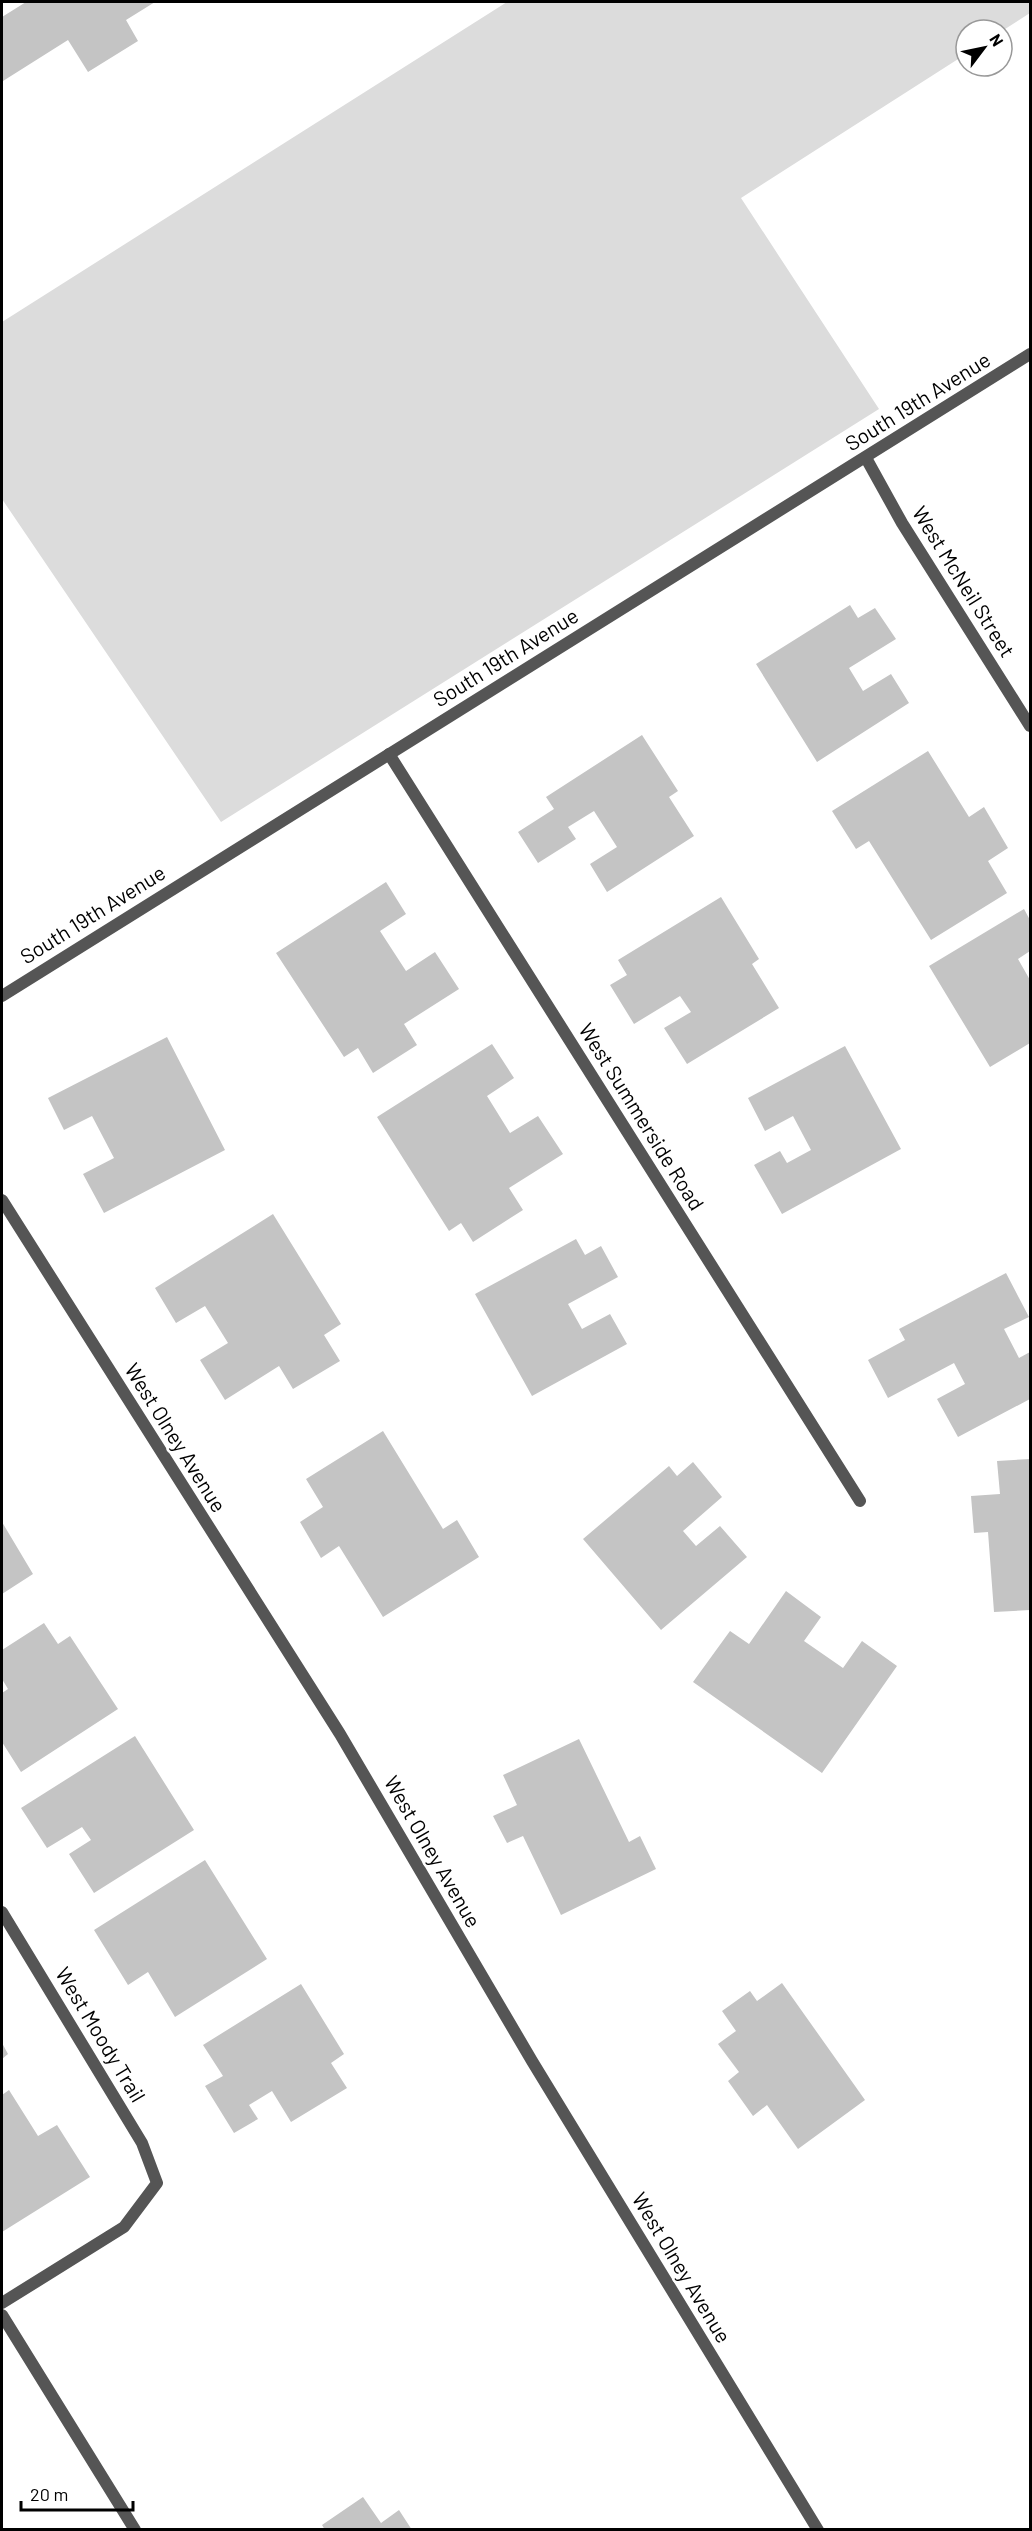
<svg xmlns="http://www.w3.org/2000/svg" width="1032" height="2531" viewBox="0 0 1032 2531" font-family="Barlow,sans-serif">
<rect width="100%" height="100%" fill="#fff"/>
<path fill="#dcdcdc" d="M507 2H1030V13L1002 31 966 30V54L741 198 879 409 221 822 2 499V322Z"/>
<path fill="#c4c4c4" d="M26 2H155L126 20 138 41 88 72 68 40 3 81 2 17Z
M850 605 858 618 875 608 896 639 849 668 863 691 891 674 909 703 817 762 756 664Z
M642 735 678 791 669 797 694 836 607 892 590 864 617 847 594 811 568 827 576 839 538 863 518 832 554 809 546 797Z
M928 751 969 817 984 807 1008 848 988 861 1007 893 931 940 869 841 856 849 832 811Z
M386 882 406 914 380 931 406 971 435 952 459 989 404 1024 417 1045 373 1073 358 1048 344 1057 276 953Z
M721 897 759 959 752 964 779 1008 687 1064 664 1028 691 1012 680 996 634 1024 610 985 627 975 618 960Z
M1024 909 1030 920V951L1018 959 1030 980V1043L990 1067 929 966Z
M167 1037 225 1150 104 1213 83 1174 114 1158 92 1116 64 1130 48 1098Z
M492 1044 514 1078 487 1096 510 1133 538 1116 563 1154 509 1188 523 1210 473 1242 461 1223 449 1231 377 1117Z
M845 1046 901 1149 782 1214 754 1165 780 1151 787 1163 811 1150 793 1116 765 1131 748 1098Z
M273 1214 341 1324 324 1335 340 1361 293 1389 279 1366 225 1400 200 1360 228 1343 205 1306 176 1323 155 1288Z
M576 1239 585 1255 601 1246 618 1277 568 1304 582 1329 610 1314 627 1344 532 1396 475 1294Z
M1006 1273 1029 1317 1004 1329 1019 1358 1030 1352V1399L958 1437 937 1399 965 1384 954 1363 888 1398 868 1360 905 1340 899 1329Z
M383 1431 443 1529 457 1520 479 1557 383 1617 339 1546 321 1558 300 1522 323 1507 306 1479Z
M1030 1459V1610L994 1612 988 1532 974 1533 971 1496 1000 1494 997 1461Z
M693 1462 722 1497 683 1531 696 1546 720 1526 747 1557 661 1630 583 1539 669 1466 677 1476Z
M2 1522 33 1574 2 1594Z
M786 1591 821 1617 804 1641 843 1668 862 1641 897 1666 822 1773 693 1682 730 1631 749 1644Z
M44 1623 58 1644 70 1636 118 1709 21 1772 2 1742V1693L8 1689 2 1679V1650Z
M135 1736 194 1830 94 1893 69 1854 91 1840 82 1827 47 1848 21 1808Z
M579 1739 629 1842 640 1836 656 1869 561 1915 523 1836 507 1843 493 1816 517 1805 503 1775Z
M205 1860 267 1959 175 2017 148 1972 128 1985 94 1930Z
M782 1983 865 2100 798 2149 767 2105 753 2116 728 2081 739 2072 718 2044 736 2031 722 2011 750 1991 757 2001Z
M301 1984 344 2054 331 2063 347 2088 291 2122 272 2091 249 2105 258 2119 234 2133 205 2086 223 2076 203 2045Z
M2 2043 8 2054 2 2059Z
M9 2090 38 2136 57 2125 90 2177 2 2232V2095Z
M363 2497 381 2523 399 2510 412 2530H325L322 2525Z"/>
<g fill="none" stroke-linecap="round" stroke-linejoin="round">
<path stroke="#555" stroke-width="12" d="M866 458 902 523 1030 726
M389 754 860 1501
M2 1200 340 1734 532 2061 818 2530
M2 1912 142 2143 157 2183 124 2227 2 2303
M2 2315 135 2530"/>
<path stroke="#555" stroke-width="12" d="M2 996 1030 354"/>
</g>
<g text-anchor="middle" stroke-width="5" stroke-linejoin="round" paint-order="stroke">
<g font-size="21" fill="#000" stroke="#fff">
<text transform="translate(918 402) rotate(-32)" y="7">South 19th Avenue</text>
<text transform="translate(963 582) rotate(58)" y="7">West McNeil Street</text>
<text transform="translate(506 658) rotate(-32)" y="7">South 19th Avenue</text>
<text transform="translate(93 915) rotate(-32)" y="7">South 19th Avenue</text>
<text transform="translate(641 1117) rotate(58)" y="7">West Summerside Road</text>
<text transform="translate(175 1438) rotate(58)" y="7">West Olney Avenue</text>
<text transform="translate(432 1852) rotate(60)" y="7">West Olney Avenue</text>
<text transform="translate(100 2035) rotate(59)" y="7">West Moody Trail</text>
<text transform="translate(681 2268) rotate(59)" y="7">West Olney Avenue</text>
</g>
</g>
<rect width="1032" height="2531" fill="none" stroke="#000000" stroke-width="6"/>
<g transform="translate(984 48) rotate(58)"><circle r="28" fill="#ffffff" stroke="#999999" stroke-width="1.5"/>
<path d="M0-4.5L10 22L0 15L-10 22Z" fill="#000000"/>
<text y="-9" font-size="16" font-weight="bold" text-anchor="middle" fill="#000000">N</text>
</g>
<path d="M21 2501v9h112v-9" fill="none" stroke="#000000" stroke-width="3"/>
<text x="30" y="2501" font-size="18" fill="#000000" stroke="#ffffff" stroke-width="4.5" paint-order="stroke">20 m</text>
</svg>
